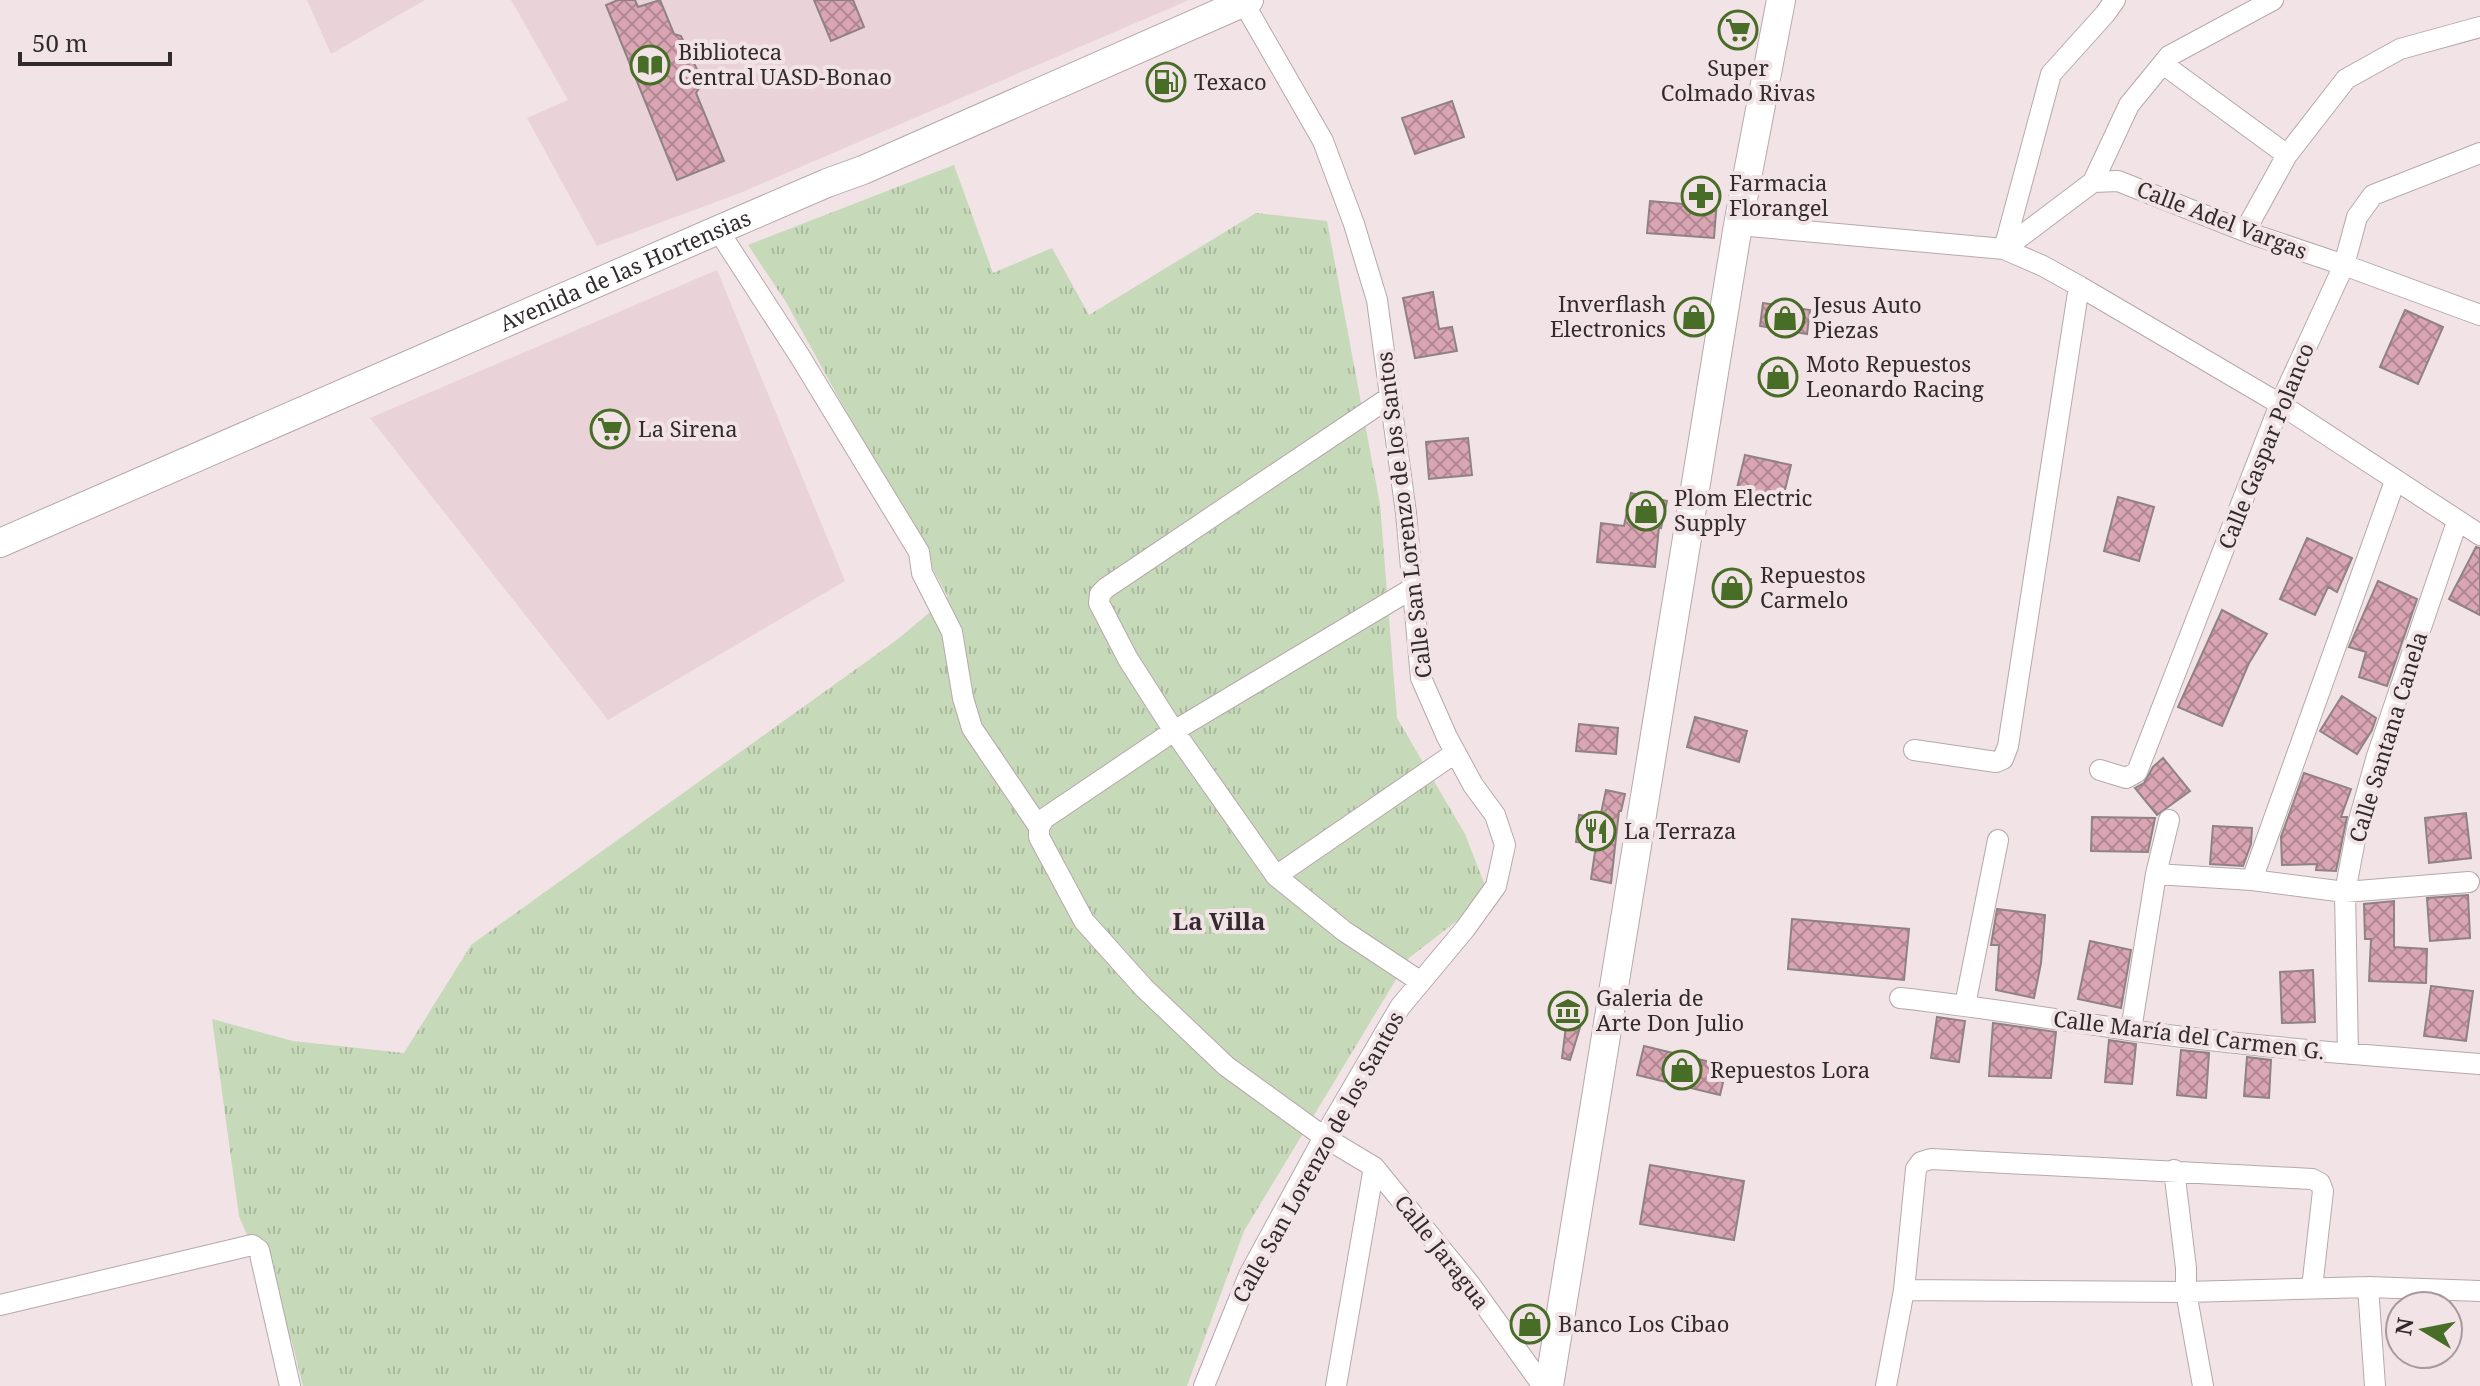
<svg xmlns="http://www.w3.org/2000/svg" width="2480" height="1386" viewBox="0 0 2480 1386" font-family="'Noto Serif',serif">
<defs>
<pattern id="grass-tufts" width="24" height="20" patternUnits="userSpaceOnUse" patternTransform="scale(2)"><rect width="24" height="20" fill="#c6d9b8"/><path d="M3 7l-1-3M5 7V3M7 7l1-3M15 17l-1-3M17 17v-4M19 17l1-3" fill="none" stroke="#abba9e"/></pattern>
<pattern id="building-cross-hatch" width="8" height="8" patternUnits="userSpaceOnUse" patternTransform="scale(2)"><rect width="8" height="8" fill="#daa6b4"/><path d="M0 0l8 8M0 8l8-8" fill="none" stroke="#b18793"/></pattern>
</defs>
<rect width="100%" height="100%" fill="#f2e3e7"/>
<path fill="#e9d2d8" d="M307 0H425L331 54Z
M511 0H1189L740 193 597 246 527 118 568 100Z
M717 270 845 581 608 720 370 418Z"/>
<path fill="url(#grass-tufts)" d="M954 165 993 273 1052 248 1089 315 1256 213 1327 221 1380 504 1397 718 1465 834 1489 896 1409 958 1244 1231 1187 1386H303L292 1342 239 1216 212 1019 293 1041 404 1053 471 945 898 639 948 597 786 302 748 245Z"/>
<path fill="url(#building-cross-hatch)" stroke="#8f8285" stroke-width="2" d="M618 0H635L638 7 660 0 674 34 681 36 703 82 696 93 724 161 677 180 606 5Z
M814 0H853L864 27 831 41Z
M1731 18H1746L1745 41H1730Z
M1452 101 1464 137 1415 154 1402 118Z
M1686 185 1718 187 1714 238 1647 233 1650 201 1684 204Z
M1433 292 1439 329 1452 327 1457 351 1415 358 1403 298Z
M1763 303 1810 310 1807 334 1760 326Z
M1686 304 1704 306 1702 329 1683 327Z
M2405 310 2443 327 2418 384 2380 367Z
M1762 364 1797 371 1793 389 1759 383Z
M1468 438 1472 475 1429 479 1426 442Z
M1745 455 1791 465 1783 498 1737 488Z
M1631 493 1667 501 1661 528 1659 527 1655 567 1597 562 1601 523 1624 526Z
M2118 497 2154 507 2139 561 2104 551Z
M2307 538 2352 558 2337 592 2328 587 2315 615 2280 599Z
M2476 547 2480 548V615L2449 599Z
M1718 574 1751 579 1747 602 1714 597Z
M2378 581 2417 599 2387 686 2359 677 2366 652 2349 647Z
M2222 610 2267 634 2249 663 2222 726 2178 707Z
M2342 696 2376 718 2372 730 2357 754 2320 731Z
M1695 717 1747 731 1739 762 1687 747Z
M1579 724 1618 728 1616 754 1576 751Z
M2163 758 2190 791 2157 815 2135 788 2144 783 2153 767Z
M2304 773 2351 789 2341 817H2347L2336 871 2316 870 2317 864 2282 865 2281 837Z
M1606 790 1625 794 1621 811H1619L1611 883 1591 879 1596 845 1576 842 1579 815 1600 818Z
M2466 813 2471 858 2429 863 2425 818Z
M2092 817 2155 818 2148 852 2091 851Z
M2213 826 2252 828 2251 844 2243 866 2210 864Z
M2468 895 2470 938 2430 941 2427 898Z
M2394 901V947L2427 949 2426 983 2369 981 2371 939H2365L2364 904Z
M1997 909 2045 915 2041 963 2034 998 1996 990 1999 945H1991Z
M1792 919 1909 929 1904 980 1788 969Z
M2090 941 2131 950 2121 1008 2078 999Z
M2313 970 2315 1022 2282 1023 2280 972Z
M2431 986 2473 991 2466 1041 2424 1036Z
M1555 998 1586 1008 1570 1060 1562 1058 1567 1018 1550 1013Z
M1937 1017 1965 1021 1959 1062 1931 1058Z
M1993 1023 2056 1032 2051 1078 1989 1076Z
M2109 1040 2136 1044 2132 1084 2105 1082Z
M1644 1046 1727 1066 1720 1095 1637 1075Z
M2181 1050 2209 1053 2206 1098 2177 1095Z
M2247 1057 2271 1060 2269 1098 2244 1096Z
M1650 1165 1744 1181 1734 1240 1640 1224Z"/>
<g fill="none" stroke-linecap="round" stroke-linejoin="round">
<g stroke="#b6a8ab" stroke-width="22">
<path id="street" d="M2115 0 2105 14 2051 74 2004 249 2043 266 2079 286 2280 404 2480 535
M2163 64 2287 155
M2093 182 2129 105 2169 56 2273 0
M1738 225 2004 249 2093 182 2118 181 2252 234 2344 265 2480 315
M718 230 799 355 919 552 922 573 952 632 963 698 972 728 1039 827
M2245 231 2287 155 2346 79 2400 49 2480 27
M1390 397 1106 588 1100 594 1099 603 1128 659 1174 731 1276 876 1344 931 1421 982
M1413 588 1174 731 1045 818 1039 827V837L1084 921 1144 988 1226 1066 1324 1137 1374 1167 1469 1283 1543 1386
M1914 750 1996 762 2003 759 2008 746 2079 286
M2100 770 2126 778 2137 772 2280 404 2344 265 2357 217 2373 195 2480 153
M2156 874 2252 880 2345 892 2469 882
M1276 876 1455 753
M2252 880 2395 481
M1900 998C1976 1006 2052 1019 2129 1030 2245 1046 2363 1055 2480 1064
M1965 1005 1998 840
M2131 1030 2156 874 2169 820
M2348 1054 2345 892 2358 824 2377 756 2457 522
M2174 1170 2186 1268V1292L2203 1386
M2368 1287 2375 1386
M1904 1290 2186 1292 2368 1287 2480 1291
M0 1305 252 1245 259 1250 290 1386
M1204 1386 1249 1275 1324 1137 1400 1007 1465 929 1496 886 1505 845 1495 815 1473 785 1447 737 1421 678 1406 513 1377 300 1354 224 1323 141 1242 0
M1336 1386 1374 1167
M1886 1386 1904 1290 1916 1169 1921 1162 1931 1159 2312 1179 2320 1183 2323 1191 2312 1288"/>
</g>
<g stroke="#b6a8ab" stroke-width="30">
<g id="secondary">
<path id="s1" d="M0 543 718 230 827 183 863 170 1249 0"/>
<path d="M1549 1386 1738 225 1781 0"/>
</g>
</g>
<use href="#street" stroke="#fff" stroke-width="20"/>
<use href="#secondary" stroke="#fff" stroke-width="28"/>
</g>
<defs>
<g id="supermarket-ring" transform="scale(2)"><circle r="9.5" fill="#f2e3e7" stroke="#486d26" stroke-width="1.5"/><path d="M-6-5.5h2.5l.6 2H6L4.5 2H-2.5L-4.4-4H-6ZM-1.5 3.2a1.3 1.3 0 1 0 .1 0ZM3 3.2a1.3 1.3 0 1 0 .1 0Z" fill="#486d26"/></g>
<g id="library-ring" transform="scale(2)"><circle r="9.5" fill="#f2e3e7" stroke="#486d26" stroke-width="1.5"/><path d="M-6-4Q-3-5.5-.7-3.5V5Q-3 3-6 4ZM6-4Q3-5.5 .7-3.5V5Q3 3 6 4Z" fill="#486d26"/></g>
<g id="fuel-ring" transform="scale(2)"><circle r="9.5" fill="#f2e3e7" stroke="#486d26" stroke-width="1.5"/><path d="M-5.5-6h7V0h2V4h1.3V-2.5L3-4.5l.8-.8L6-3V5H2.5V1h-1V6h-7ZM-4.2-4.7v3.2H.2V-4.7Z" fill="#486d26"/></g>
<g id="pharmacy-ring" transform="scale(2)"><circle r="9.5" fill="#f2e3e7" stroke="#486d26" stroke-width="1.5"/><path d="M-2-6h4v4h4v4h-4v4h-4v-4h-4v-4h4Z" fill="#486d26"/></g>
<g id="shop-ring" transform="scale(2)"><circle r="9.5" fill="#f2e3e7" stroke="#486d26" stroke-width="1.5"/><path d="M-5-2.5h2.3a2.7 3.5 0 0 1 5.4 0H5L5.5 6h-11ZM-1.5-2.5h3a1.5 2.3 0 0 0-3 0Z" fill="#486d26"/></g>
<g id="restaurant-ring" transform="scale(2)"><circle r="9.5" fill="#f2e3e7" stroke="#486d26" stroke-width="1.5"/><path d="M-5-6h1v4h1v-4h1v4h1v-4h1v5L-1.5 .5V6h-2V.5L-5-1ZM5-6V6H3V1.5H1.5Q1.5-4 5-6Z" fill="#486d26"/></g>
<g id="museum-ring" transform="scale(2)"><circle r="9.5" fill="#f2e3e7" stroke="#486d26" stroke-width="1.5"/><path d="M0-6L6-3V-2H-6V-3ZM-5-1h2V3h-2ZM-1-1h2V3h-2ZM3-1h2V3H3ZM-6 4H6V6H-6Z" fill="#486d26"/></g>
</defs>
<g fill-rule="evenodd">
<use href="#supermarket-ring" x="1738" y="30"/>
<use href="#library-ring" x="650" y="65"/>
<use href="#fuel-ring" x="1166" y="82"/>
<use href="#pharmacy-ring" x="1701" y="196"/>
<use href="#shop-ring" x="1694" y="317"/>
<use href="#shop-ring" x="1785" y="318"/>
<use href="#shop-ring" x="1778" y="377"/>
<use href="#supermarket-ring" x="610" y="429"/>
<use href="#shop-ring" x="1646" y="511"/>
<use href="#shop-ring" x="1732" y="588"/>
<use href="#restaurant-ring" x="1596" y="831"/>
<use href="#museum-ring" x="1568" y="1011"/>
<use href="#shop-ring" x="1682" y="1070"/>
<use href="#shop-ring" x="1530" y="1324"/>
</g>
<g text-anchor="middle" stroke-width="8" stroke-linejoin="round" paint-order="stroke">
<g font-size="22" fill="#312b2c" stroke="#f2e3e7" text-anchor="start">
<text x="678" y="60">Biblioteca<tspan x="678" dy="25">Central UASD-Bonao</tspan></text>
<text x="1738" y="76" text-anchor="middle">Super<tspan x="1738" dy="25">Colmado Rivas</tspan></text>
<text x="1194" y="90">Texaco</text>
<text x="1729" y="191">Farmacia<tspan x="1729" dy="25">Florangel</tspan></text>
<text x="1666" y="312" text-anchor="end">Inverflash<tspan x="1666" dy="25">Electronics</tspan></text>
<text x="1813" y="313">Jesus Auto<tspan x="1813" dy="25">Piezas</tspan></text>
<text x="1806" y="372">Moto Repuestos<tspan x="1806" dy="25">Leonardo Racing</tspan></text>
<text x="638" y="437">La Sirena</text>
<text x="1674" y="506">Plom Electric<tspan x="1674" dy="25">Supply</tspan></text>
<text x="1760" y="583">Repuestos<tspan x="1760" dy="25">Carmelo</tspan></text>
<text x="1624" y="839">La Terraza</text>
<text x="1596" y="1006">Galeria de<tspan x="1596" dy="25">Arte Don Julio</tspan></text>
<text x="1710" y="1078">Repuestos Lora</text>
<text x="1558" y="1332">Banco Los Cibao</text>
</g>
<g font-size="22" fill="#312b2c" stroke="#f2e3e7">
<text transform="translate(2222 220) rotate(21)" y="8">Calle Adel Vargas</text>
<text dy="8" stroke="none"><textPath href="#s1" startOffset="682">Avenida de las Hortensias</textPath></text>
<text transform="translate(2266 446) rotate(-68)" y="8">Calle Gaspar Polanco</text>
<text transform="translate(1404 515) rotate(-97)" y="8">Calle San Lorenzo de los Santos</text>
<text transform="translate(2388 737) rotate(-73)" y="8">Calle Santana Canela</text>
<text transform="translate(2189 1035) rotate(7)" y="8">Calle María del Carmen G.</text>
<text transform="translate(1318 1157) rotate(-61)" y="8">Calle San Lorenzo de los Santos</text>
<text transform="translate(1442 1252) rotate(52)" y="8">Calle Jaragua</text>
</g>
<g font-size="24" font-weight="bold" fill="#352a2d" stroke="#f2e3e7">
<text x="1219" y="930">La Villa</text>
</g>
</g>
<g transform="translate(2424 1330) rotate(280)"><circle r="38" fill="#f2e3e7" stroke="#a5999c" stroke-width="2"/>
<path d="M0-6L14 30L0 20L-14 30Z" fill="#486d26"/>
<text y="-12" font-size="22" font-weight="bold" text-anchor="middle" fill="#312b2c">N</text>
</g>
<path d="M20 52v12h150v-12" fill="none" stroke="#312b2c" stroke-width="4"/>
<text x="32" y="52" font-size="24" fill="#312b2c" stroke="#f2e3e7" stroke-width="6" paint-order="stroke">50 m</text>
</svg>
